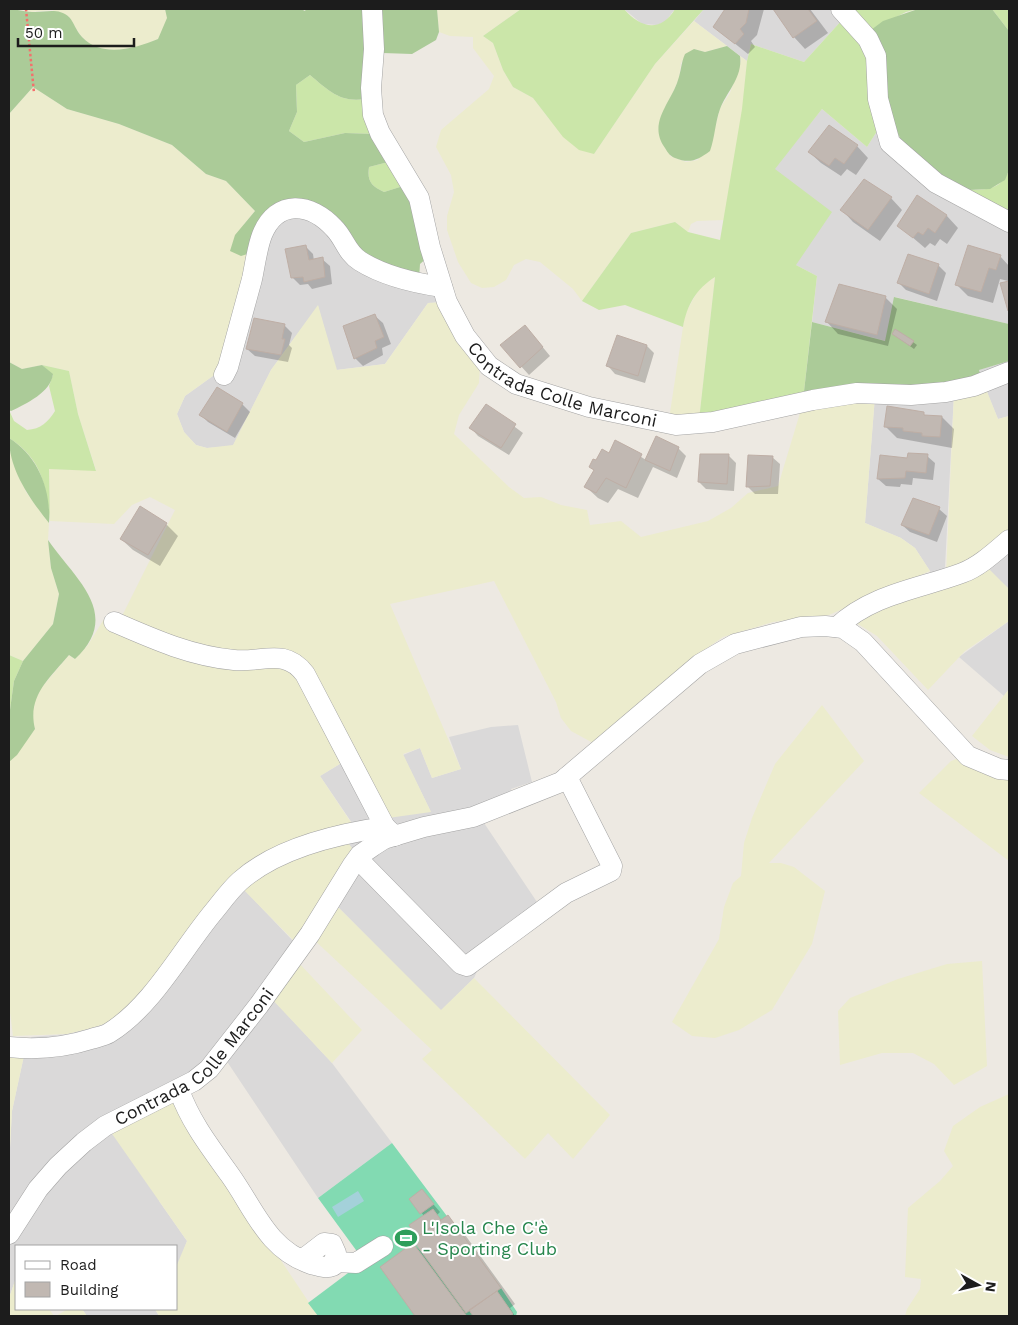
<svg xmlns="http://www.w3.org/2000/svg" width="1018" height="1325" viewBox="0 0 1018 1325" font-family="'Work Sans',sans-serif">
<rect width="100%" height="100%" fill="#ede9e2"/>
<path fill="#dad9d9" d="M624 9H675L665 22 657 25 642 24Z
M704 9H833L842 20 804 62 751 44 747 61 694 21Z
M822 109 867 147 879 128 1009 229V324L895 297 886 341 812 322 817 276 796 265 774 169Z
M297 204 419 279 445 302 428 303 385 364 336 370 318 306 271 370 233 446 207 448 196 445 184 432 177 414 185 396 217 373 254 252Z
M1009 361V416L998 419 978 370Z
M954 393 945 568 1009 535V589L1000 581 934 584 930 571 915 548 901 538 865 523 875 396Z
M1009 621V689L1004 696 959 657Z
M518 725 532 782 511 789 515 805 480 817 543 911 485 954 474 978 441 1011 334 903 269 995 332 1063 392 1143 318 1198 224 1057 177 1095 159 1201 187 1241 179 1264 176 1267V1246H16V1278L9 1298V1166L12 1111 25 1051 31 1037 67 1034 236 881 294 942 336 827 352 823 320 776 355 755 431 812 403 755 420 748 432 778 461 769 449 737 491 727Z
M82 1309H155L159 1316H87Z"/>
<path fill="#ececcd" d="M18 9H165L168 18 158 39 139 47 116 50 94 48 81 36 68 16 52 10 31 12Z
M437 9H521L483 36 493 43 503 70 513 87 533 98 549 119 594 154 655 64 694 21 727 46 705 52 694 49 681 63 679 79 673 92 670 156 686 162 698 160 716 124 720 108 730 93 741 61 740 56 747 61 743 109 724 220 697 221 691 224 688 232 675 222 631 233 582 301 573 289 540 262 526 259 514 265 506 280 494 287 482 288 471 283 458 262 447 230V216L454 192 451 175 436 147 441 130 489 89 494 76 473 48V37L450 36 439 32Z
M33 87 67 109 119 124 172 145 206 174 226 181 255 211 244 224 254 252 217 373 185 396 177 414 184 432 196 445 207 448 233 445 271 370 318 305 337 370 385 364 428 303 445 302 480 365 479 383 459 415 454 434 509 487 524 498 541 497 561 505 587 510 590 525 621 521 641 537 708 521 731 508 748 493 778 486 803 403 875 396 865 523 901 538 915 548 930 571 829 615 773 622 723 637 687 662 595 744 571 731 561 718 556 702 494 581 390 604 461 769 432 778 420 748 403 754 431 812 388 818 343 762 320 776 352 824 282 846 144 1001 114 1021 88 1029 67 1034 13 1036 9 1005V762L35 729 31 714 33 703 42 687 69 655 75 659 88 645 104 619 127 629 120 620 175 510 150 497 132 505 114 524 50 521 49 469 96 470 78 414 69 371 42 365 22 369 9 362V114Z
M715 277 699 420 669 419 685 314 700 287Z
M984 384 998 419 1009 416V535L946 575 954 393Z
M9 448 26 492 49 523 48 540 51 568 59 594 53 624 23 661 9 655Z
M983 563 1009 589V621L965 651 928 690 877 636 850 619Z
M1009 689V757L990 750 972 736Z
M822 705 864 761 769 863H781L794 867 825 891 812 944 772 1010 739 1030 715 1038 692 1036 672 1022 719 939 724 907 733 883 741 876 744 843 752 818 775 764Z
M962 757 1009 771V861L919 793 951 761Z
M343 836 352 848 295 942 239 885Z
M334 903 441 1010 474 978 610 1115 573 1159 548 1133 525 1159 422 1059 432 1050 311 937Z
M297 961 362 1030 332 1063 269 996Z
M982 961 987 1066 954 1085 934 1064 913 1053H882L840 1065 838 1011 850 998 898 979 947 964Z
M9 1049 25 1051 12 1111 9 1166Z
M1009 1094V1316H905L907 1309 920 1289 921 1279 905 1277 908 1208 940 1181 953 1166 944 1151 953 1126 980 1107Z
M177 1095 276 1253 318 1316H159L155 1309H176V1267L187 1241 108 1128Z
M16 1278V1309H49L54 1316H9V1298Z
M68 1309H82L87 1316H56Z"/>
<path fill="#cbe6a9" d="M521 9H624C640 28 661 33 675 9H704L655 64 594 154 579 150 563 137 533 98 513 87 503 70 493 43 483 36Z
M852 9H918L906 12 871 30Z
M992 9H1009V31Z
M842 20 864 46 879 128 867 147 822 109 775 169 832 212 796 265 817 276 803 400 699 420 715 277C696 289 687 305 683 327L625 305 599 310 582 301 631 233 675 222 688 232 720 240 742 109 747 61 751 44 804 62Z
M310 75C328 90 340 103 365 99L375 134 345 133 304 142 289 131 297 112 296 85Z
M392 161 410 189 400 187 384 192C371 186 367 181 369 167Z
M1009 170V211L969 190C987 190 1002 189 1009 170Z
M42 365 69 371 78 414 96 471 49 469 50 521C46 485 42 459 9 438V410L14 421 27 430C41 429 48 422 55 411L49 386 53 375Z
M9 655 23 661 14 681 9 717Z"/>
<path fill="#abcb98" d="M9 9C17 9 24 12 32 12 44 13 58 7 69 17 74 22 76 31 82 37 102 58 134 49 158 39L167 18 165 9H303L304 11 308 9H364L365 99C340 103 328 90 310 75L296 85 297 112 289 131 304 142 345 133 375 134 392 161 369 167C367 181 371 186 384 192L400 187 410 189 429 256 420 264 419 279 392 278 297 204 254 252 241 256 230 251 235 235 255 211 226 181 206 174 172 145 119 124 67 109 33 87 9 114Z
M373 9H437L439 32 436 40 412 54 383 53Z
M918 9H992L1009 31V170L1005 180 990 189 969 190 945 179 904 146 888 114 871 30 883 21Z
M727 46 740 56C743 77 727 91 720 109 715 123 715 137 710 151 698 160 690 164 675 158 670 156 668 153 665 148 647 123 671 103 678 80 681 72 681 63 685 54L694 49 705 52Z
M894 297 1009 324V361L979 370 982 381 803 400 812 322 885 341Z
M9 362 22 369 42 365 53 374C51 392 26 404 11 411L9 410Z
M9 438C38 456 51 489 49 523 30 499 9 470 9 438Z
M48 540C75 579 123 614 75 659L69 655C49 679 27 696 35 729L17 755 9 762V717L14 681 23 661 53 624 59 594 51 568Z"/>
<path fill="#82dab2" d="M392 1143 501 1288 517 1312 516 1316H318L308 1303 364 1261 318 1198Z"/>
<path fill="#a4d1da" d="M358 1191 364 1201 338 1217 332 1207Z"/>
<path fill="#0003" d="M727 9H764L757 35 751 41 755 47 748 54 714 27Z
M774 9H810L828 33 805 49 794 37Z
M857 146 868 158 856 175 847 169 841 176 821 163 809 152Z
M918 197 947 216 958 228 947 244 940 239 935 246 930 243 925 248 898 225Z
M891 198 902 210 880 241 853 222 842 210Z
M305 246 313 254 314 261 322 259 330 266 332 284 312 289 308 284 300 285 292 277Z
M1000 256 1009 266V276L1008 281 1000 279 993 303 968 296 956 284Z
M938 265 946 273 937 301 906 290 899 283Z
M885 297 897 309 888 346 838 334 827 322Z
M375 316 383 323 391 344 382 348 383 355 363 366 356 359 345 327Z
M284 325 292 333 289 345 292 348 288 362 255 356 247 349Z
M532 334 550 356 529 375 502 345Z
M893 334 913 342 917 345 914 349Z
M647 346 654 353 645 383 615 374 608 366Z
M242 404 250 412 235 438 208 422 201 415Z
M487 406 523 433 509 455 478 436 471 428Z
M923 414 926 416 942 417 954 429 952 448 897 438 885 426Z
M616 441 646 460 678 448 686 456 677 478 653 467 638 498 618 489 608 503 598 498 586 487 595 471 591 467 609 454Z
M728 455 736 463 734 491 706 489 699 482Z
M927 456 935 463 933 480 913 478 912 485 901 484 900 487 886 486 878 479 908 460Z
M772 457 780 464 778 494H755L748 487Z
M939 509 947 516 937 542 910 532 902 525Z
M166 524 178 536 160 566 133 550 121 539Z
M422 1191 440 1212 437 1215 442 1221 448 1217 463 1232 515 1304 510 1308 515 1316H417L381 1268 413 1244 425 1254 419 1238 411 1225 424 1216 411 1199Z"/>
<path fill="#c1b8b2" stroke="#beaea5" d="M725 9H749L746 23 740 29 744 34 735 44 713 27Z
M773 9H808L817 21 793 38Z
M829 125 858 145 844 164 835 158 829 166 808 152Z
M864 179 892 197 868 230 840 210Z
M917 195 947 215 935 233 928 228 923 235 918 232 913 238 897 226Z
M306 245 309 260 323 257 325 277 304 282 303 277 291 278 285 249Z
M968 245 1001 255 996 270 989 268 981 292 955 285Z
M908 254 939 264 929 294 897 283Z
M1009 281V311H1008L1000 283Z
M839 284 886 296 877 335 825 322Z
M375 314 384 337 375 341 377 348 354 359 343 326Z
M254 318 285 324 282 339H285L281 355 246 349Z
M525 325 543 347 520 368 500 345Z
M895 329 914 341 910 346 892 334Z
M617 335 647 345 638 376 606 366Z
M217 387 243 403 227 432 199 415Z
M486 404 516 424 501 448 469 428Z
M887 406 924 412V415L942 416 940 437 922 436V433L903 431V428L884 427Z
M656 436 679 447 670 471 645 460Z
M615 440 642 454 626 488 606 478 596 493 584 487 594 470 589 467 593 459 596 460 602 449 609 453Z
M908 453 928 454 926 473 906 471 905 478 877 479 880 455 907 458Z
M700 454H729L727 484 698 482Z
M748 455 773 456 770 486 746 487Z
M913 498 940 507 929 535 901 525Z
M140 506 167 523 148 555 120 539Z
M422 1189 434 1204 420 1214 409 1199Z
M433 1209 441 1220 417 1237 409 1225Z
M448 1215 501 1288 466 1313 413 1240Z
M413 1243 466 1315 465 1316H415L380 1267Z
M497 1291 513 1314 510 1316H473L469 1310Z"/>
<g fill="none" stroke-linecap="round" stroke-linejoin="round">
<g stroke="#a3a3a3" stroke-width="21">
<g id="minor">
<path id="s1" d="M372 9 374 49 371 88 373 115 380 133 419 198 430 247 447 302 465 336 489 366 516 384 589 407 676 425 713 422 813 400 857 393 911 395 946 392 974 386 1009 372"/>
<path d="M841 9 868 39 876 56 878 99 890 143 936 183 1009 222"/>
<path d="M224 375 228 367C236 338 244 309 252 279 255 265 257 248 262 235 277 198 311 203 334 228 345 239 346 252 360 261 384 276 414 283 442 287"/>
<path d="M114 622C153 639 191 656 234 660 262 663 285 647 305 674L385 827"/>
<path d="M837 627C872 594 919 589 962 573 979 567 996 551 1009 540"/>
<path d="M358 859 461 964 467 966 566 893 611 871 612 866 567 777"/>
<path d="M9 1047C38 1050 63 1048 91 1039 97 1037 104 1036 109 1033 153 1006 182 949 215 910 223 900 231 889 240 881 277 848 337 834 385 827L395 836"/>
<path d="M179 1090C191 1123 210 1147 230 1175 255 1210 267 1249 311 1264 319 1266 325 1269 333 1266L336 1253 332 1244 324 1243 307 1256 299 1259"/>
<path id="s2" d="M9 1234 38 1189 58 1166 84 1142 105 1126 194 1081 209 1069 259 1005 310 934 352 866 360 855 373 846 384 839 424 827 473 817 561 782 700 664 735 644 801 627 825 626 843 628 863 642 968 756 999 769 1009 770"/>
<path d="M336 1262 356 1263 383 1246"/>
</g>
</g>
<path stroke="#f4706c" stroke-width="2.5" stroke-dasharray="2.5 2.5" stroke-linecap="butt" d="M26 9 34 93"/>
<use href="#minor" stroke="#fff" stroke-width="20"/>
</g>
<defs>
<g id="stadium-bare" transform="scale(1.725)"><path d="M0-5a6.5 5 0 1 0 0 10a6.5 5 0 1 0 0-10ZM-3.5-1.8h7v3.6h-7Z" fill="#2e9e5b" stroke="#fff" stroke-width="2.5" paint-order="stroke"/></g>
</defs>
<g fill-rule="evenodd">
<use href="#stadium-bare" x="406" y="1238"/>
</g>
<g text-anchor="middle" stroke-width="4" stroke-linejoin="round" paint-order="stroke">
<g font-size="18" fill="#1c1c1c" stroke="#fff">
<text dy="6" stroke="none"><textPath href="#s1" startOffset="461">Contrada Colle Marconi</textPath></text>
<text dy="6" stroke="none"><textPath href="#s2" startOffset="261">Contrada Colle Marconi</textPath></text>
</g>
<g font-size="18" fill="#27864d" stroke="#fff" text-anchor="start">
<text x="422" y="1234">L'Isola Che C'è<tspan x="422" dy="21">- Sporting Club</tspan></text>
</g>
</g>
<rect width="1018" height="1325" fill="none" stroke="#1c1c1c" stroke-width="20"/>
<rect x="15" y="1245" width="162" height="65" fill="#ffffff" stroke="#a4a4a4"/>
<rect x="25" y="1261" width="25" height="8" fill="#ffffff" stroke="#a4a4a4"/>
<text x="60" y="1270" font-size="15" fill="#1c1c1c">Road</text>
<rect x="25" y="1282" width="25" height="15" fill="#c1b8b2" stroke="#a4a4a4"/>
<text x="60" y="1295" font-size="15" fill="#1c1c1c">Building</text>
<g transform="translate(978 1285) rotate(98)" stroke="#ffffff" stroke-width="4" paint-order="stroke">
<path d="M0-4L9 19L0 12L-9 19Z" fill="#1c1c1c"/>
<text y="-8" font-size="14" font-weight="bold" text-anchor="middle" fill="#1c1c1c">N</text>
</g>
<path d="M18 38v8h116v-8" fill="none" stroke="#1c1c1c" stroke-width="2.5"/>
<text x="25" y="38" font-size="15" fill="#1c1c1c" stroke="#ffffff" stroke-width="4" paint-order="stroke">50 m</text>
</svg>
